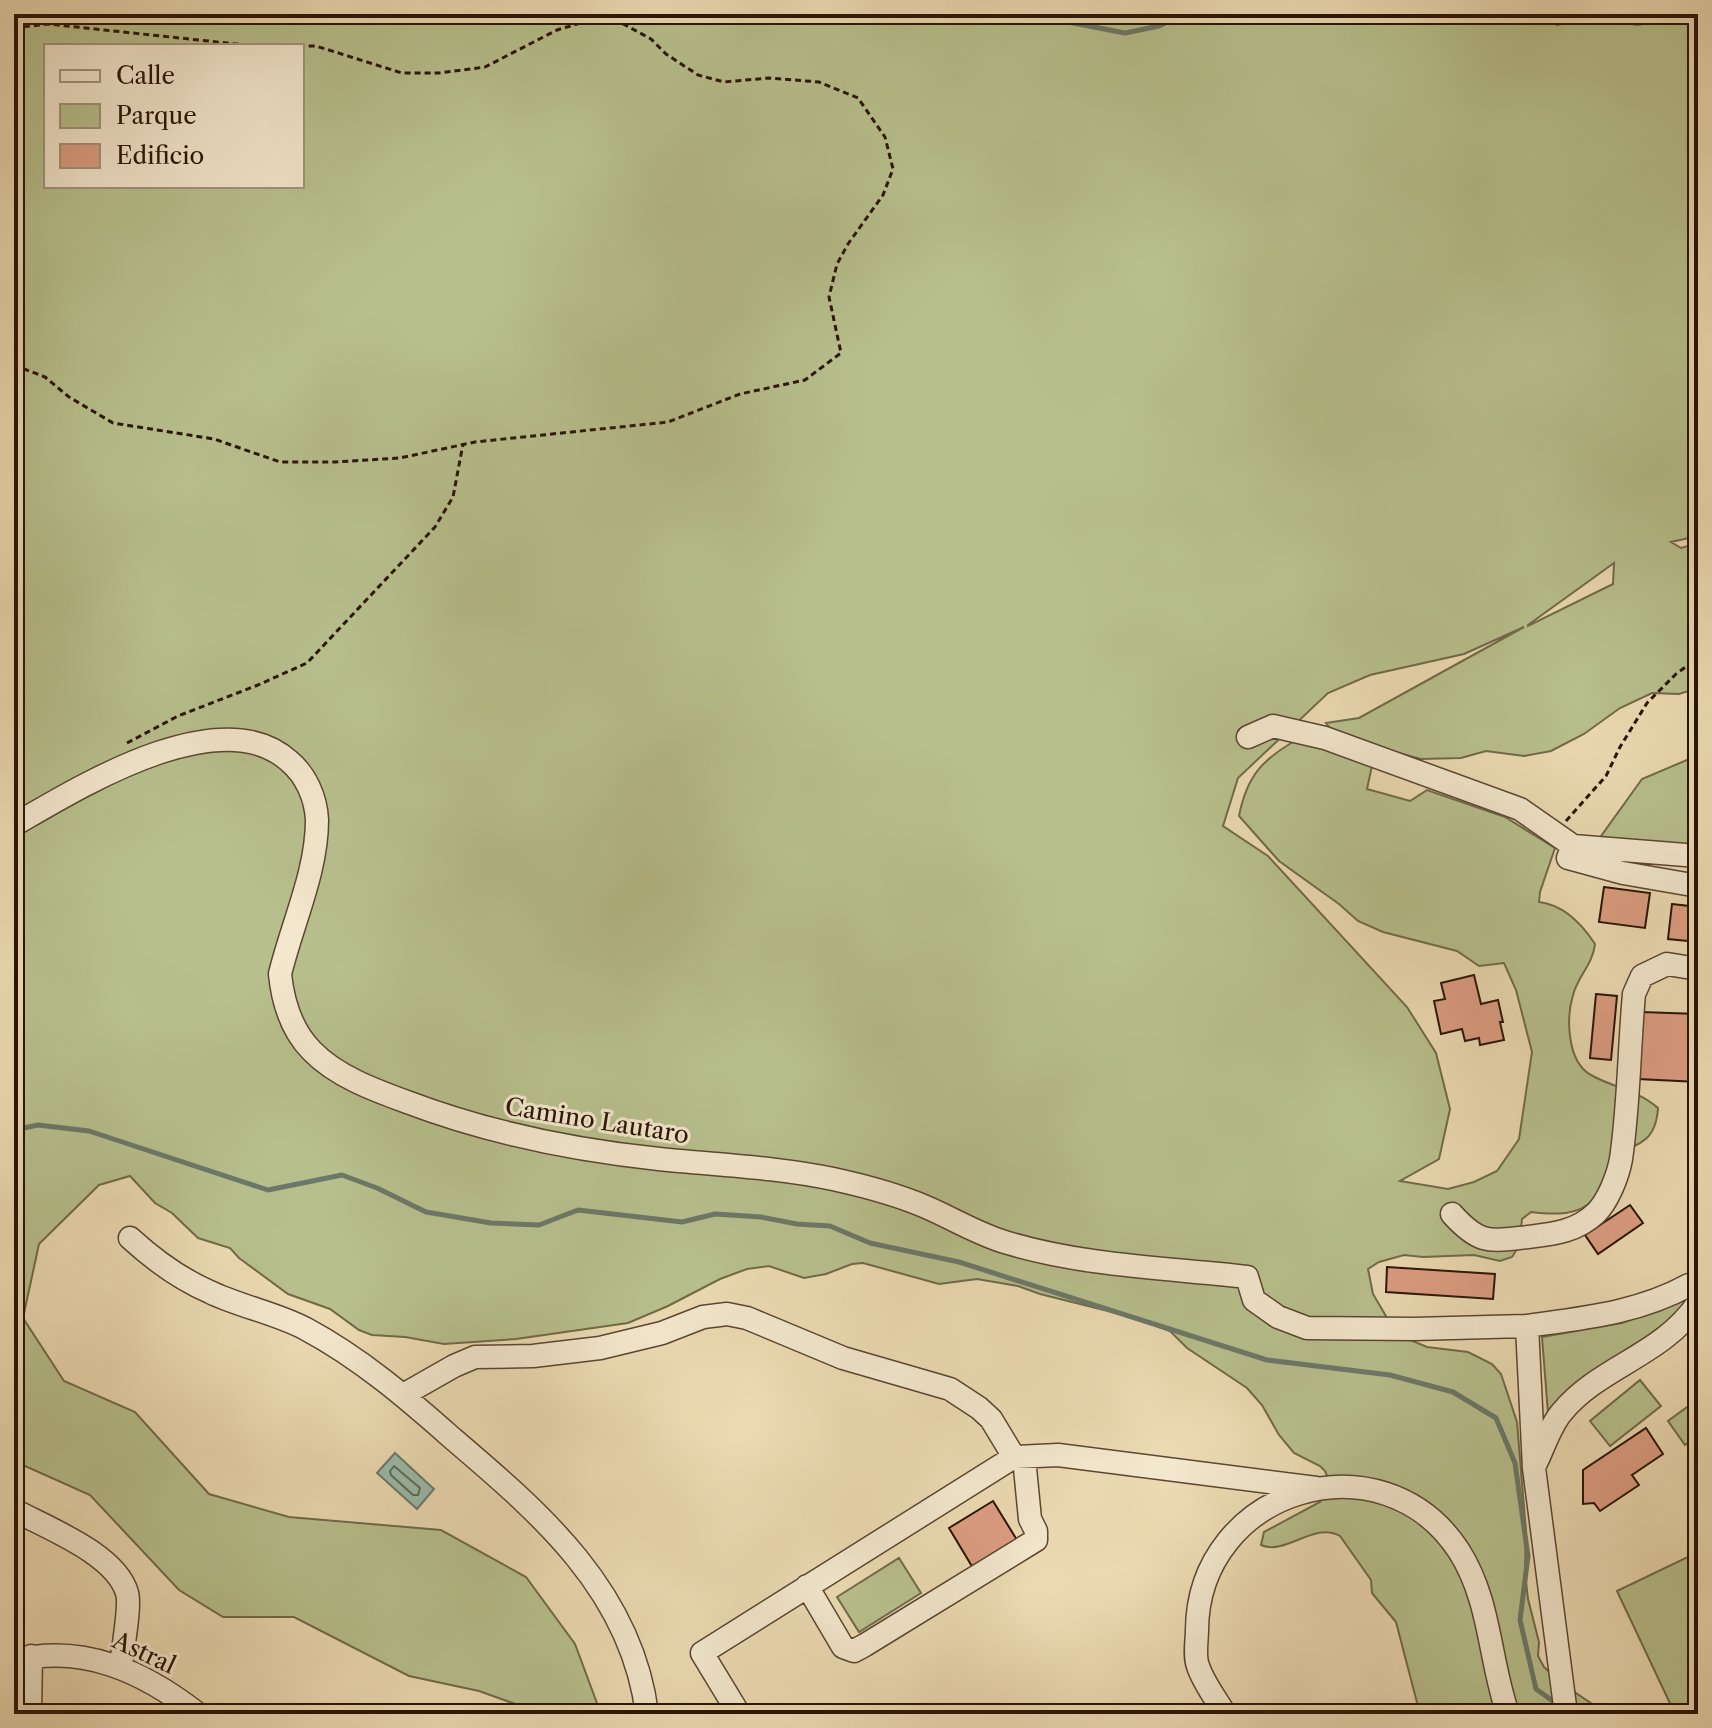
<svg xmlns="http://www.w3.org/2000/svg" width="1712" height="1728" viewBox="0 0 1712 1728" font-family="'Libre Caslon Text',serif">
<rect width="100%" height="100%" fill="#ecdab2"/>
<filter id="stains"><feTurbulence type="fractalNoise" baseFrequency=".0025" numOctaves="4"/><feColorMatrix values="0 0 0 0 .2 0 0 0 0 .09 0 0 0 0 .02 0 0 0 .5 -.17"/></filter>
<radialGradient id="worn" r=".72"><stop offset=".6" stop-color="#630" stop-opacity="0"/><stop offset="1" stop-color="#630" stop-opacity=".3"/></radialGradient>
<path fill="#b7c08d" stroke="#706a4a" stroke-width="2" fill-rule="evenodd" d="M14 14H1572L1556 25 1593 19 1638 25 1698 14V536L1671 542 1681 548 1698 543V688L1679 694 1652 693 1620 708 1584 734 1551 751 1524 756 1486 751 1461 758 1421 759 1336 736 1326 723 1359 718 1524 627 1464 654 1370 675 1328 693 1238 778 1223 826 1268 856 1407 1007 1436 1053 1450 1109 1439 1159 1400 1181 1448 1189 1474 1182 1497 1171 1519 1139 1532 1052 1516 990 1504 963 1479 966 1457 951 1383 932 1358 921 1339 904 1279 861 1239 816C1247 775 1263 759 1298 739L1372 766 1367 789 1410 801 1427 790 1505 817 1555 848 1540 892 1539 902C1564 905 1582 924 1595 944 1593 964 1578 976 1573 995 1566 1018 1567 1062 1591 1075 1614 1088 1638 1090 1658 1108 1656 1139 1642 1144 1616 1153 1598 1204 1588 1219 1531 1212L1522 1219 1519 1246 1512 1257 1500 1261 1474 1255 1423 1257 1404 1255 1379 1262 1368 1269 1373 1294 1393 1328 1403 1337 1427 1347 1468 1352 1492 1364 1501 1374 1517 1422 1526 1532 1525 1572 1528 1599 1539 1642 1538 1656 1544 1667 1564 1685 1607 1714H1420L1396 1622 1372 1593 1371 1580 1340 1536C1314 1521 1286 1556 1261 1545L1264 1532 1320 1502 1328 1491V1478L1325 1471 1320 1466 1294 1453 1279 1435 1262 1405 1247 1388 1187 1348 1170 1331 1132 1317 1040 1294 1018 1286 977 1279 939 1284 863 1263 852 1264 826 1274 804 1278 769 1266 747 1269 720 1279 668 1306 628 1323 516 1339 444 1344 405 1337 372 1335 359 1330 330 1309 288 1294 239 1258 230 1248 198 1238 172 1213 155 1203 130 1176 99 1185 39 1244 23 1318 64 1381 135 1412 209 1494 289 1517 441 1530 526 1577 575 1644 601 1714H533L532 1710 479 1691 409 1676 294 1617H223L179 1590 90 1495 14 1461ZM46 46H302V186H46ZM1614 563 1613 584 1528 626V625Z
M1694 757H1698V848L1599 839 1642 779Z
M1691 1298 1684 1314 1548 1413 1542 1337 1622 1323Z
M1640 1380 1661 1406 1610 1446 1590 1421Z
M1698 1399V1436L1685 1445 1668 1421Z
M1698 1552V1714H1675L1617 1591Z
M899 1558 921 1593 859 1632 837 1597Z"/>
<path fill="#9ba" stroke="#6c7869" stroke-width="2" d="M395 1453 434 1489 417 1509 377 1473Z"/>
<g fill="none" stroke-linecap="round" stroke-linejoin="round">
<path stroke="#616858" stroke-width="2" d="M394 1466 420 1488 418 1495H413L391 1475 390 1471Z"/>
<path stroke="#6c7869" stroke-width="5" d="M1026 14 1125 33 1159 26 1183 14
M14 1130 38 1125 89 1131 268 1190 342 1175 377 1188 426 1212 491 1223 539 1225 578 1210 682 1222 715 1214 761 1217 797 1224 830 1226 870 1243 959 1262 1267 1360 1390 1375 1453 1392 1496 1418 1515 1463 1528 1556 1520 1620 1536 1689 1557 1704"/>
</g>
<path fill="#dc9d82" stroke="#291407" stroke-width="2" d="M1604 887 1650 893 1645 928 1599 922Z
M1672 904 1698 907V942L1668 939Z
M1474 975 1481 1004 1498 1000 1503 1022H1500L1504 1040 1480 1045 1479 1038 1465 1041 1462 1029 1441 1034 1434 1001 1445 999 1441 983Z
M1596 994 1617 996 1611 1060 1590 1058Z
M1641 1012 1698 1014V1082L1638 1079Z
M1630 1205 1643 1223 1598 1254 1585 1235Z
M1387 1267 1495 1274 1493 1299 1386 1292Z
M1646 1428 1663 1454 1632 1475 1639 1485 1600 1511 1594 1503 1583 1504V1470Z
M993 1501 1017 1540 973 1568 949 1528Z"/>
<g fill="none" stroke-linecap="round" stroke-linejoin="round">
<g stroke="#5a4632" stroke-width="25">
<path id="minor" d="M1248 737 1273 726 1325 738 1520 809 1573 846
M14 825C78 788 220 699 289 761 306 775 316 798 317 820 317 872 292 924 280 974 283 1003 291 1030 312 1051 336 1076 374 1090 407 1102 489 1133 572 1150 659 1159 717 1165 776 1167 833 1179 865 1186 896 1194 926 1207 954 1219 979 1235 1008 1243 1085 1266 1168 1268 1247 1277L1254 1300 1278 1317 1307 1328 1414 1329 1527 1326 1534 1468 1566 1714
M1698 856 1573 846 1568 858 1623 873 1698 886
M1452 1214C1480 1245 1489 1241 1528 1237 1553 1234 1576 1232 1596 1213 1608 1201 1618 1176 1621 1159 1629 1105 1629 1049 1634 994L1642 976 1667 964 1698 969
M130 1238C154 1260 180 1279 210 1292 241 1307 276 1313 306 1329 360 1358 407 1398 452 1438 540 1513 632 1591 647 1714
M1527 1326C1584 1318 1638 1313 1689 1285L1698 1289
M403 1395 454 1366 475 1357 533 1356 600 1348 662 1333 703 1317 727 1314 747 1318 843 1358 950 1389 979 1408 991 1419 1014 1457 1058 1455 1316 1488
M1536 1463C1544 1447 1550 1426 1562 1412 1600 1366 1662 1356 1698 1303
M14 1510C47 1528 116 1554 127 1593 131 1606 122 1651 121 1667
M807 1586 843 1647 854 1651 865 1645 1036 1540V1531L1030 1519 1024 1458
M14 1661C83 1643 144 1672 198 1714
M30 1714 31 1656
M739 1714 702 1653 1014 1457
M1225 1714C1216 1699 1203 1682 1198 1666 1194 1656 1197 1640 1197 1630 1198 1489 1382 1433 1459 1551 1491 1601 1489 1660 1508 1714"/>
</g>
<path stroke="#291407" stroke-width="3" stroke-dasharray="6 4" stroke-linecap="butt" d="M14 28 48 24 255 46H295
M14 365 45 377 69 397 113 423 214 439 280 462H334L400 458 475 442 668 422 740 394 805 380 841 353 829 297 837 264 848 244 883 195 893 169 885 137 858 98 819 82 769 78 724 82 698 75 666 54 651 39 616 20 594 19 557 30 485 67 439 73H402L316 46H302
M127 743 178 716 258 685 307 663 435 527 453 497 463 444
M1566 821 1606 776 1620 747 1647 703 1676 674 1698 658"/>
<use href="#minor" stroke="#f3e7cd" stroke-width="22"/>
</g>
<g text-anchor="middle" stroke-width="6" stroke-linejoin="round" paint-order="stroke">
<g font-size="24" fill="#291407" stroke="#f3e7cd">
<text transform="translate(597 1121) rotate(9)" y="8">Camino Lautaro</text>
<text transform="translate(144 1653) rotate(25)" y="8">Astral</text>
</g>
</g>
<rect width="1712" height="1728" fill="none" stroke="#ecdab2" stroke-width="48"/>
<rect x="16" y="16" width="1680" height="1696" fill="none" stroke="#291407" stroke-width="4"/>
<rect x="24" y="24" width="1664" height="1680" fill="none" stroke="#291407" stroke-width="2"/>
<rect x="44" y="44" width="260" height="144" fill="#f3e7cd" stroke="#a2937e" stroke-width="2"/>
<rect x="60" y="70" width="40" height="12" fill="#f3e7cd" stroke="#a2937e" stroke-width="2"/>
<text x="116" y="84" font-size="24" fill="#291407">Calle</text>
<rect x="60" y="104" width="40" height="24" fill="#b7c08d" stroke="#a2937e" stroke-width="2"/>
<text x="116" y="124" font-size="24" fill="#291407">Parque</text>
<rect x="60" y="144" width="40" height="24" fill="#dc9d82" stroke="#a2937e" stroke-width="2"/>
<text x="116" y="164" font-size="24" fill="#291407">Edificio</text>
<rect width="100%" height="100%" filter="url(#stains)"/>
<rect width="100%" height="100%" fill="url(#worn)"/>
</svg>
